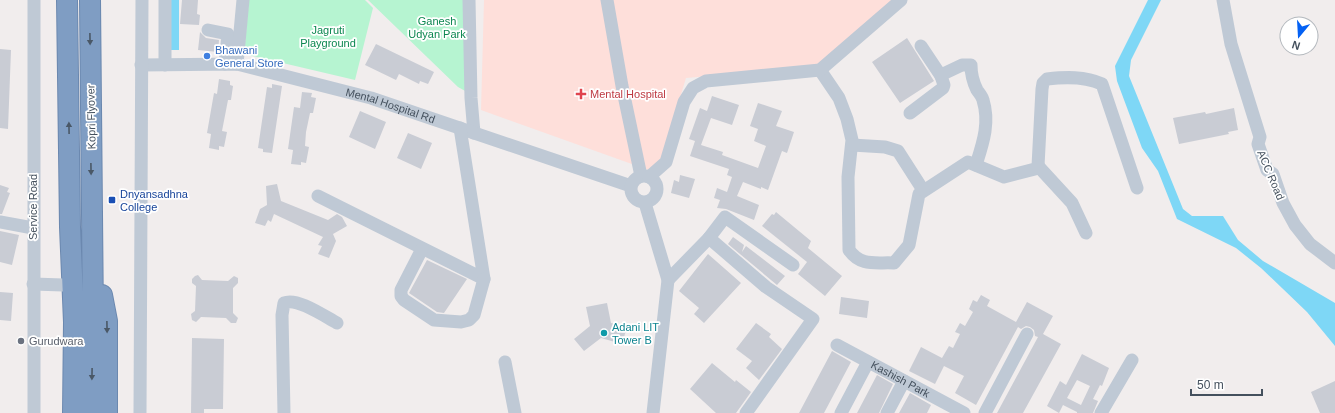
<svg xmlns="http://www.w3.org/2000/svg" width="1335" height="413" viewBox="0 0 1335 413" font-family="Arial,sans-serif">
<rect width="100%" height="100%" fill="#f1eded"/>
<path fill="#fedfda" d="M484 0H903L823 66 686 78 657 173 481 110Z"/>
<path fill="#b6f4d1" d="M249 0H365L373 8 355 80 244 54Z
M368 0H464L467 92 458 87Z"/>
<path fill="#7ed7f6" d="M168 0H179V50H169Z
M1148 0H1161L1131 60 1129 76 1183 209 1192 216H1223L1238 240 1263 261 1335 303V346L1307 312 1261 268 1236 248 1177 219 1158 171 1142 148 1117 81 1115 66Z"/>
<path fill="#c9ccd4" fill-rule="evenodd" d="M182 0H198L197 14 200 15 199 25 180 24Z
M200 32 206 38 219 40 218 52 198 50Z
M907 38 934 81 900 103 872 62Z
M376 44 434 72 428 84 420 81 419 84 399 74 396 80 365 65Z
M0 49 11 50 8 129 0 128Z
M219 79 230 81V85L233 86 231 100H228L222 131 227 132 224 147 219 146V150L209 148 211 134 207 133 214 93 217 94Z
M272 84 282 86 272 153 263 152V149L258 148 267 87 272 88Z
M302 92 312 93 311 97 316 98 313 113H310L306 132 305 146 309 147 306 163 301 162V165L291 164 293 150 288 149 294 107 300 108Z
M712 96 739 105 732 125 711 118 701 145 723 152 722 155 758 168 766 146 754 141 758 129 750 126 758 103 782 111 776 126 794 132 787 153 782 151 768 190 761 187V189L743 182 737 196 759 205 754 220 726 209 717 208 720 200 714 198 717 188 727 192 732 177 727 175 729 169 690 156 695 141 689 139 700 108 707 111Z
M1234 108 1238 130 1228 132 1229 134 1179 144 1173 118 1205 112 1206 114Z
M360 111 386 122 375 149 349 137Z
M408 133 432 143 421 169 397 158Z
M680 175 695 179 689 198 671 193 674 180 679 182Z
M277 184 281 201 328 220 337 214 342 217 347 226 333 234 336 241 329 258 318 254 322 246 318 245 323 237 274 214 271 222 268 220 265 226 255 223 260 209 267 205 266 186Z
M0 185 9 188 7 192 10 193 2 214H0Z
M776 212 811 241 808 248 842 276 825 296 798 274 807 262 762 226 772 214 774 215Z
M0 231 19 235 12 265 0 262Z
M733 237 744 245 742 252 746 246 785 276 777 285 728 244Z
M708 254 741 283 704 323 694 314 699 308 679 291Z
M427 260 467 279 444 313 437 312 409 293Z
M198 275 202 280 228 281 234 276 238 278V283L233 288V313L238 318 236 323H231L226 318 201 317 196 322 192 320 191 314 195 311 196 286 192 283V279L195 276Z
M0 292 13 293 11 321 0 320Z
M981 295 990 300 987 306 1016 322 1027 302 1053 316 1043 334 1061 344 1023 413H997L1038 337 1035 336 1034 330 1030 327 1026 326 1021 329 1018 327 976 405 955 393 964 376 944 366 935 384 909 371 921 347 942 358 949 346 953 348 960 334 955 332 960 323 965 326 973 312 969 309 973 300 977 302Z
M841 297 869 301 867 318 839 314Z
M607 303 611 323 627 327 622 344 601 338 584 351 574 339 590 326 586 307Z
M756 323 771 334 769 337 782 349 759 380 746 368 752 361 736 349Z
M192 338 224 339 223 409H204V413H191Z
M832 351 851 362 824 413H799Z
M1082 354 1109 368 1102 386 1100 385 1093 399 1098 401 1093 413H1077V412L1063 405 1059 413 1047 406 1060 381 1066 385ZM1077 380 1090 386 1081 405 1067 398Z
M712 363 735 382 736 380 751 392 736 413H716L690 389Z
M877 375 893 384 879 413H857Z
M1335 381V413H1320L1311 392Z
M910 393 931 405 927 413H899Z"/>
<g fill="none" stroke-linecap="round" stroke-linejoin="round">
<g stroke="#6b88af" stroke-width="22">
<path id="highway" d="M67 0 70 227 74 322 73 413
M90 0 93 321 91 413
M102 295 107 321V413"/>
</g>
<g stroke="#bfc9d5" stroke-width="13">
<path d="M469 0 471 98 474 133"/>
<path d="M607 0 622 86 641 176"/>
<path d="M1223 0 1231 44 1260 137 1258 144 1267 170 1273 174 1283 203 1295 225 1310 244 1335 263"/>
<path d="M208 30 228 34 225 64"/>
<path d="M921 46 941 76"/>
<path d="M237 64 243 0"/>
<path id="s1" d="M141 65 237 64 371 98 631 186"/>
<path d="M165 65V0"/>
<path d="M820 70 839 98 847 119 852 140 848 177 849 250C861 267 876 262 894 263L909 245 919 194 968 162 1004 177 1035 169 1038 166 1042 89 1043 83 1047 79C1065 77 1085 76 1102 84L1137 188"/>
<path d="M910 113 943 88 944 85 941 76 943 74 962 65H971C971 73 973 82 977 90 979 93 982 96 983 100 990 123 983 143 976 165"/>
<path d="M852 145 885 147 898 151 923 190"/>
<path d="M1038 166 1072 203 1086 233"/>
<circle cx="644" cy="189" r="13"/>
<path d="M649 177 666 162 684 102 693 88 706 81 820 70 901 0"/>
<path d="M318 196 484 279 460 128"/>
<path d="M645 203 668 280 653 413"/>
<path d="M0 222 33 228"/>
<path d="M709 238 725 217 793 265"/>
<path d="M422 249 401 290V296L404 300 434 320 461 322 469 320 474 315 484 279"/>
<path d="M668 280 709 238 766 287 813 319 746 413"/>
<path d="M33 284 63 285"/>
<path id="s2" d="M837 345 964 413"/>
<path d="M505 362 515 413"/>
<path d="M34 413V0"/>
<path d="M140 413 142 0"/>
<path d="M284 413 282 315 284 303C297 297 324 316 337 323"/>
<path d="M841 413 868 362"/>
<path d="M887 413 904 381"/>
<path d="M985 413 1027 334"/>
<path d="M1101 413 1132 360"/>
</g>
<use href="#highway" stroke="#7f9dc3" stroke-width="20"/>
</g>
<defs><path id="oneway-solid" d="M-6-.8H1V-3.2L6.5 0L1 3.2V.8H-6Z"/></defs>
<g fill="#4a5867">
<use href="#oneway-solid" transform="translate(90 39) rotate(89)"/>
<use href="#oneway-solid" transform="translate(69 128) rotate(-91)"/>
<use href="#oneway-solid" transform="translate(91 169) rotate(89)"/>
<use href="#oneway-solid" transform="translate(107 327) rotate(89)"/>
<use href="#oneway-solid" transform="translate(92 374) rotate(91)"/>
</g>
<circle fill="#3f7fe0" stroke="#fff" stroke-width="1.5" cx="207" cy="56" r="4"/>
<path fill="#e0444e" stroke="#fff" stroke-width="1.5" d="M579 88h4v4h4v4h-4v4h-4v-4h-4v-4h4z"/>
<rect fill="#1a4fb4" stroke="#fff" stroke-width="1.5" x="108" y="196" width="8" height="8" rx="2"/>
<circle fill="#0f9aa8" stroke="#fff" stroke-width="1.5" cx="604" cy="333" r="4"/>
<circle fill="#6b7280" stroke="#fff" stroke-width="1.5" cx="21" cy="341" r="4"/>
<g text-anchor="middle" stroke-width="3.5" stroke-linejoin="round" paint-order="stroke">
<g font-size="11" fill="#0c8750" stroke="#fff">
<text x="437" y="25">Ganesh<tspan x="437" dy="13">Udyan Park</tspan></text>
<text x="328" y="34">Jagruti<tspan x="328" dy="13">Playground</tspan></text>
</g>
<g font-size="11" fill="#366cbe" stroke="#fff" text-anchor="start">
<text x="215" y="54">Bhawani<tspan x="215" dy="13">General Store</tspan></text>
</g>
<g font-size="11" fill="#be3a42" stroke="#fff" text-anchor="start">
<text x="590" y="98">Mental Hospital</text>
</g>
<g font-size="11" fill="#44505d" stroke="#fff">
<text dy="4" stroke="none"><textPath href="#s1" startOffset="255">Mental Hospital Rd</textPath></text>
<text transform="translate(91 117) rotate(-91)" y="4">Kopri Flyover</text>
<text transform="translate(1271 175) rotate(67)" y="4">ACC Road</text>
<text transform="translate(33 207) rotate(-90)" y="4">Service Road</text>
<text dy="4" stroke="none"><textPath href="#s2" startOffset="72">Kashish Park</textPath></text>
</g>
<g font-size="11" fill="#164399" stroke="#fff" text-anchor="start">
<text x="120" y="198">Dnyansadhna<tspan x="120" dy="13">College</tspan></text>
</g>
<g font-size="11" fill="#0d838f" stroke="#fff" text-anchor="start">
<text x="612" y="331">Adani LIT<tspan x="612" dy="13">Tower B</tspan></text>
</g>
<g font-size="11" fill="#5b616d" stroke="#fff" text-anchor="start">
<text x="29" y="345">Gurudwara</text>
</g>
</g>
<g transform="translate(1299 36) rotate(198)"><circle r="19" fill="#ffffff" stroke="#b4b9be"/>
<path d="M0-3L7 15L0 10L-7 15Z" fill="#0461f4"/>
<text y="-6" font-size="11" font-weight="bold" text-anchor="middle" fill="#44505d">N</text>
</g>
<path d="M1191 389v6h71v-6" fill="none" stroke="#44505d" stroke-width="2"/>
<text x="1197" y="389" font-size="12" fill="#44505d" stroke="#ffffff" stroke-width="3" paint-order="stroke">50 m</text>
</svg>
